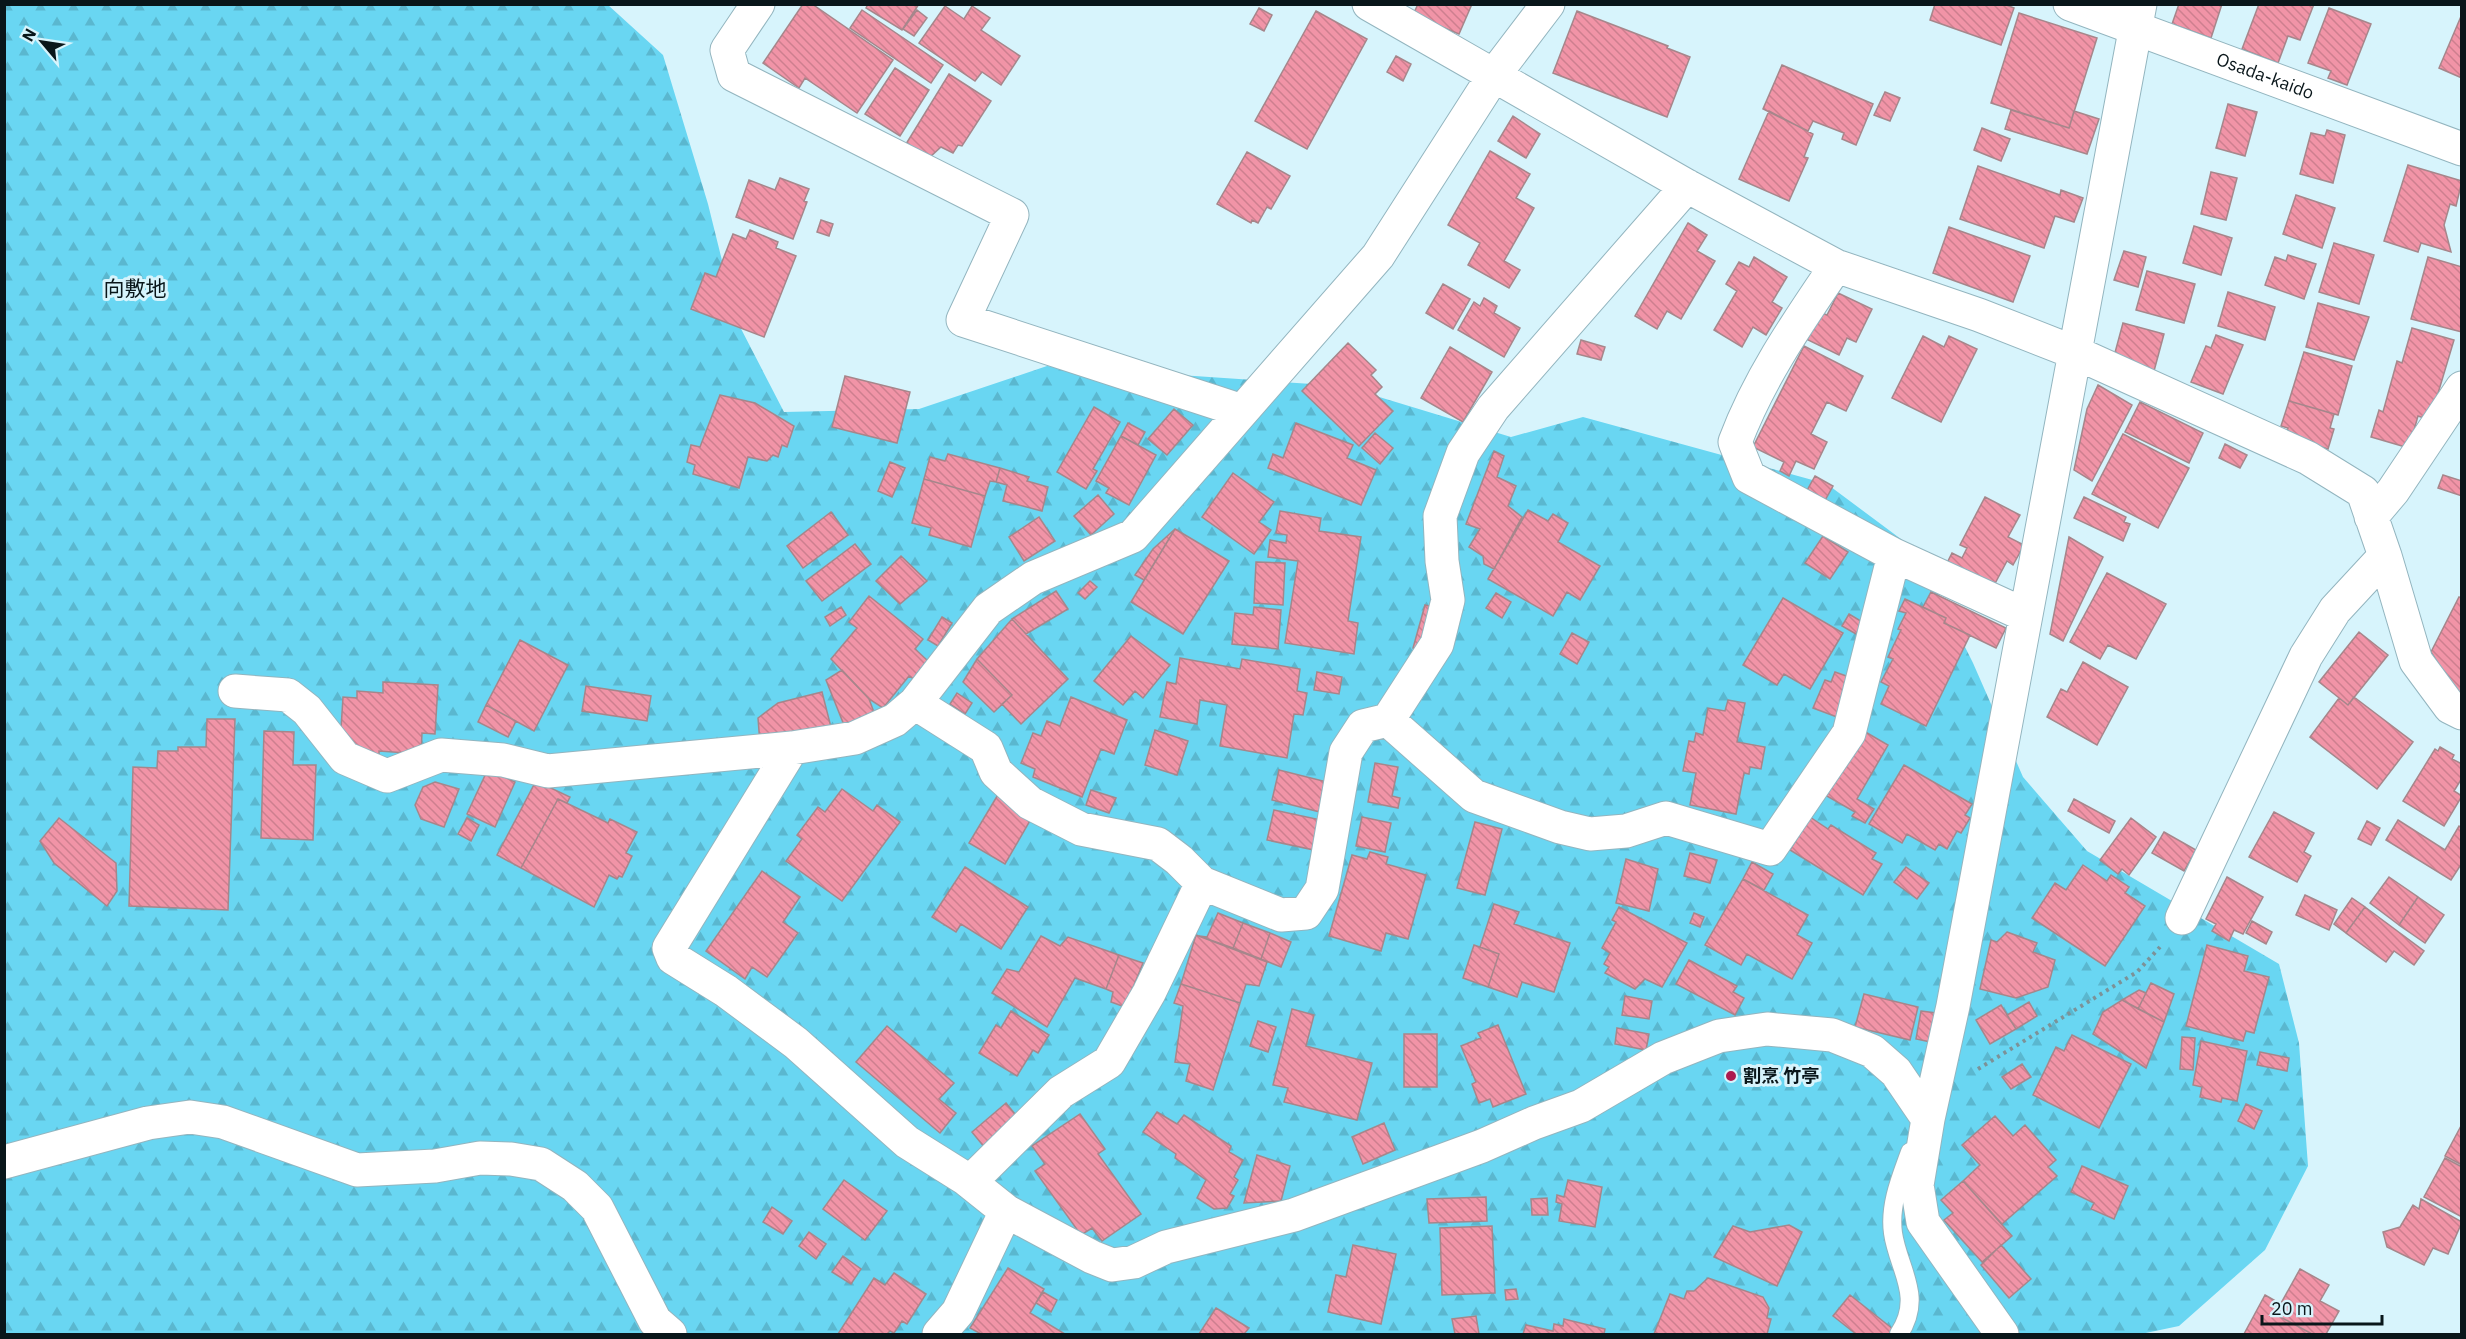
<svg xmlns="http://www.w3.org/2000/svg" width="2466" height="1339" viewBox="0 0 2466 1339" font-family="'IBM Plex Sans','Noto Sans JP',sans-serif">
<defs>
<pattern id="forest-firs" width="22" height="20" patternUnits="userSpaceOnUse" patternTransform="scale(1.5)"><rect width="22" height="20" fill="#69d6f2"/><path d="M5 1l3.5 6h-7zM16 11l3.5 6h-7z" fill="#5ab7cf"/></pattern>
<pattern id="building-back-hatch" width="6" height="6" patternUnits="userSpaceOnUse" patternTransform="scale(1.5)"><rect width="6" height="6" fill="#f194a7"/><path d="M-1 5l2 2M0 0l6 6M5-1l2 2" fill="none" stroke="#cd7f8f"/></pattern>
</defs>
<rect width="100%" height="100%" fill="#d7f4fc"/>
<path fill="url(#forest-firs)" d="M5 5H608L663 55 708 204 737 321 784 412 919 409 1047 366 1312 384 1376 396 1511 437 1583 417 1827 484 1917 551 1973 663 2023 777 2087 851 2279 964 2299 1043 2308 1166 2265 1250 2179 1326 2141 1334H5Z"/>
<path fill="url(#building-back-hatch)" stroke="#a6868b" stroke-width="1.5" d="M803 4H812L893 60 857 113 805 78 799 88 763 63Z
M868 4H919L902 30 866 8Z
M1418 4H1472L1459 34 1413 15Z
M1935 4H2004L2014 8 2001 45 1930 20Z
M2179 4H2222L2211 38 2172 24Z
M2259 4H2314L2300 40 2288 36 2278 63 2242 49Z
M945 6 964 19 972 6 990 18 981 30 1020 56 1001 85 982 72 975 81 919 43Z
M1259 8 1272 15 1264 31 1250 24Z
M2329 8 2371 24 2347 85 2328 78 2331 71 2308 63Z
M862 10 943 65 931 83 850 28Z
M917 10 927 18 914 36 903 29Z
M1316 11 1367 39 1307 149 1255 121Z
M1577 11 1668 46 1667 48 1690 57 1667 117 1553 73Z
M2019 13 2097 38 2069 128 1991 103Z
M2462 14V78L2439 68Z
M1396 56 1411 64 1403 81 1387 72Z
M1782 65 1873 104 1856 145 1842 139 1844 133 1813 121 1808 131 1763 109Z
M895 68 929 90 900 136 865 114Z
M949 74 991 101 962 146 958 145 953 153 941 147 931 156 906 144Z
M1885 92 1900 98 1890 121 1874 115Z
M2228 104 2257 112 2245 156 2216 148Z
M2011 110 2069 128 2074 111 2099 119 2087 154 2005 129Z
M1769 111 1813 134 1804 157 1808 158 1789 201 1739 179Z
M1513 116 1540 134 1526 158 1498 141Z
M1982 128 2010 139 2001 161 1974 150Z
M2327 130 2345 135 2333 183 2300 174 2311 133 2325 136Z
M1490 151 1530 174 1516 198 1534 208 1504 261 1520 270 1509 288 1468 265 1480 243 1448 225Z
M1247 152 1290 176 1271 209 1267 207 1258 223 1252 220 1251 223 1217 204Z
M2408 165 2462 181 2456 206 2450 204 2444 225 2451 252 2421 243 2418 252 2384 241Z
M1978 166 2060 195 2061 190 2083 198 2074 222 2055 216 2044 248 1960 219Z
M2211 172 2237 178 2226 220 2201 214Z
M780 178 809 189 804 201 807 202 793 239 736 217 749 180 775 190Z
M2296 195 2335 208 2322 248 2283 234Z
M821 220 833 224 829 236 817 232Z
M1688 223 1707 235 1697 251 1715 261 1681 319 1667 311 1657 329 1635 316Z
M2194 226 2232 238 2221 275 2183 263Z
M1949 227 2030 256 2013 302 1933 273Z
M750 230 778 242 776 248 796 256 764 337 691 309 705 273 716 277 733 234 746 239Z
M2334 243 2374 255 2359 304 2319 292Z
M2124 251 2146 257 2138 287 2114 280Z
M2288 255 2316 264 2304 299 2265 285 2275 257 2286 261Z
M1754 257 1787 277 1772 302 1782 308 1766 335 1753 327 1742 347 1714 330 1737 291 1726 284 1739 262 1749 267Z
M2428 257 2462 267V332L2411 319Z
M2147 271 2195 284 2184 323 2136 310Z
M1443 284 1470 299 1453 329 1426 313Z
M2228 292 2275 307 2265 340 2218 326Z
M1838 293 1872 309 1856 342 1847 338 1839 355 1806 339 1819 312 1827 315Z
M1484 298 1497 306 1494 313 1520 328 1504 357 1458 330 1474 302 1480 306Z
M2318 303 2369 317 2354 360 2306 347Z
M2123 323 2164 334 2154 371 2113 360Z
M2412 328 2454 340 2430 420 2418 416 2409 448 2371 437 2379 410 2383 412 2397 361 2402 363Z
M2216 335 2243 345 2223 394 2191 382 2206 346 2211 348Z
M1923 336 1944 347 1949 336 1977 349 1941 422 1892 398Z
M1581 340 1605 347 1601 360 1577 354Z
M1348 343 1376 370 1371 375 1382 387 1375 394 1393 411 1359 446 1302 391Z
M1804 346 1863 376 1846 411 1827 402 1811 434 1827 442 1814 469 1796 461 1789 476 1780 471 1784 462 1753 447Z
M1450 347 1492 372 1463 422 1421 398Z
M2304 352 2352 366 2338 415 2289 401Z
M845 376 910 392 897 443 832 427Z
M2098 385 2132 405 2092 481 2074 470 2087 409Z
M720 395 755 403 794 426 787 447 782 445 778 457 773 455 767 461 748 457 739 488 693 474 695 465 687 462 691 445 700 447Z
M2289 401 2334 414 2330 428 2334 429 2328 449 2285 436 2288 428 2281 426Z
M2140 402 2203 433 2189 463 2125 432Z
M1094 407 1120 422 1093 469 1097 471 1086 489 1057 472Z
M1174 409 1193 425 1167 455 1148 439Z
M1128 423 1145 432 1138 445 1121 436Z
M1296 423 1353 445 1347 458 1376 470 1361 505 1268 468 1273 454 1283 458Z
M1375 433 1393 448 1380 464 1362 448Z
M2123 434 2189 468 2158 528 2092 494Z
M1121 436 1156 455 1129 505 1106 493 1109 488 1096 481Z
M2225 444 2247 455 2240 468 2219 458Z
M1494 451 1504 456 1497 477 1516 486 1508 506 1522 517 1494 569 1484 564 1483 556 1469 547 1480 529 1466 524Z
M948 454 1000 468 996 482 990 481 985 496 924 479 930 457 945 461Z
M890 462 905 468 892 497 878 491Z
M1000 468 1029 477 1027 481 1048 487 1042 511 1003 501 1007 485 996 482Z
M1233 473 1274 502 1259 522 1271 530 1254 554 1202 517Z
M2443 475 2462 481V496L2438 488Z
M1815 476 1833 486 1823 504 1805 494Z
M924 479 985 496 971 547 929 535 931 528 912 523Z
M1098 495 1114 514 1091 535 1074 516Z
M1985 497 2020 515 2008 537 2024 545 2013 565 2007 561 1991 591 1945 567 1952 553 1962 558 1967 548 1960 545Z
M2084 497 2126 517 2124 522 2130 524 2123 541 2074 518Z
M1528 510 1548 521 1553 514 1568 523 1558 542 1600 566 1580 600 1567 592 1553 616 1488 579Z
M1280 511 1321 518 1319 531 1361 537 1348 621 1358 623 1354 654 1285 643 1298 561 1268 557 1270 540 1286 543 1287 535 1276 533Z
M831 512 848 535 803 568 787 546Z
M1039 517 1055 541 1024 561 1009 537Z
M1175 529 1144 580 1135 575 1153 549Z
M1175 529 1229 561 1183 634 1131 602Z
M1823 536 1848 552 1830 579 1805 563Z
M2069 537 2103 557 2063 641 2050 634Z
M855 544 871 564 822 601 806 581Z
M901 556 927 581 900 604 876 581Z
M1256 562 1285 563 1283 605 1254 603Z
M2107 573 2166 604 2136 659 2108 645 2100 659 2070 642Z
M1090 581 1097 587 1085 599 1078 593Z
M1056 591 1068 609 1026 634 1012 619Z
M1931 592 2006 628 1996 648 1944 623 1946 618 1923 607Z
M1496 593 1511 602 1502 618 1486 608Z
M869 596 923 639 915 649 928 661 914 679 909 676 883 708 869 699 831 659 857 628 849 622Z
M2459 597 2462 598V702L2431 652Z
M1783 598 1843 633 1810 689 1784 674 1777 685 1743 665Z
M1905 599 1946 618 1944 623 1970 635 1926 726 1881 704 1889 686 1881 682 1893 659 1888 657 1901 630 1898 629 1906 613 1899 611Z
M1425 605 1438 608 1425 652 1413 648Z
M841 607 846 615 830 626 825 617Z
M1254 607 1281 610 1278 649 1232 644 1235 613 1253 615Z
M1849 614 1864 623 1856 634 1842 626Z
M942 617 952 623 938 646 928 640Z
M1012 619 1068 679 1021 724 1002 704 1012 695 977 659Z
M2359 632 2388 655 2348 705 2319 682Z
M1572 633 1589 642 1577 664 1560 654Z
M1131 636 1170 665 1143 698 1135 691 1123 705 1094 681Z
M520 640 568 665 534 731 486 705Z
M1180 658 1240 669 1242 659 1300 669 1297 691 1307 693 1303 715 1294 714 1287 758 1220 746 1227 705 1200 700 1197 724 1160 717 1167 682 1176 684Z
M977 659 1012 695 994 712 963 682Z
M2083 662 2128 687 2097 745 2047 717 2061 689 2067 692Z
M842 670 869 699 875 715 844 725 826 680Z
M1317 672 1342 677 1339 694 1314 690Z
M1835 672 1852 678 1837 717 1813 708 1825 680 1831 682Z
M383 682 438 685 435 734 422 733 421 754 379 751V757L340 745 343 697 357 698V691L383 693Z
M586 686 651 696 647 721 582 711Z
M822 692 833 735 760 744 758 718 778 703Z
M957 693 972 703 965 714 950 704Z
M1071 697 1127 720 1114 754 1101 749 1082 797 1033 777 1035 769 1021 763 1033 733 1041 736 1047 721 1060 726Z
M2354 697 2413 742 2377 789 2310 737 2339 698 2348 705Z
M1728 700 1745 703 1737 742 1765 747 1761 769 1750 767 1749 774 1744 773 1736 814 1690 805 1696 773 1683 771 1689 741 1694 742 1696 733 1703 735 1708 708 1725 711Z
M486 705 516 721 508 737 478 722Z
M207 719H235L228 910 129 906 133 767 157 768 158 751H178V747H206Z
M1155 730 1188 741 1177 775 1145 765Z
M1862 730 1888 745 1857 799 1874 809 1865 823 1852 816 1855 812 1825 795Z
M264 731 294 732 293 765H316L313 840 261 838Z
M2440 747 2454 755 2452 759 2462 764V778L2454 791 2462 796 2444 826 2403 801 2435 749 2438 751Z
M1375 763 1398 767 1392 796 1400 798 1398 808 1368 802Z
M1904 765 1972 804 1965 815 1970 818 1961 833 1957 831 1947 849 1939 844 1935 850 1907 834 1902 843 1869 824Z
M488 769 515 782 495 827 467 814Z
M1279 770 1327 782 1320 812 1272 800Z
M536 781 570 797 567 803 558 799 521 868 497 855Z
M435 782 459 789 444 827 421 819 415 805 423 787Z
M842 789 873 811 877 805 900 822 842 901 786 861 802 839 797 835 818 807 825 812Z
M1091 790 1116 798 1109 813 1086 805Z
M999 793 1031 819 1005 864 969 843Z
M558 799 608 823 610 819 637 832 626 853 632 856 622 877 619 876 617 879 609 875 594 907 521 868Z
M2074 799 2115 821 2109 833 2068 811Z
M1274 810 1321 820 1314 850 1267 840Z
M2274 812 2314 833 2304 852 2311 856 2297 882 2249 857Z
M1362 817 1391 823 1385 852 1356 846Z
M1810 817 1828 829 1831 825 1876 853 1872 859 1882 864 1863 895 1790 850Z
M59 818 116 863 117 891 107 906 54 863 40 841Z
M467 818 479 825 471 841 458 834Z
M2131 818 2156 837 2129 875 2122 869 2118 874 2100 860Z
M2398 820 2445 850 2459 826 2462 828V863L2451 880 2386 840Z
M2367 821 2380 828 2371 845 2358 839Z
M1475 822 1502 829 1485 895 1457 888Z
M2164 832 2196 850 2184 871 2152 853Z
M1370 852 1388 857 1386 864 1426 875 1408 939 1386 933 1381 951 1329 936 1352 855 1367 859Z
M1690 853 1717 860 1710 883 1684 876Z
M1626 859 1658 869 1649 911 1616 903Z
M1752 862 1773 874 1764 890 1743 879Z
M2083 865 2107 881 2111 875 2129 887 2125 893 2145 906 2105 966 2032 918 2055 883 2066 890Z
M965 867 1028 907 1001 949 961 924 956 932 932 917Z
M1906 867 1929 883 1917 899 1894 882Z
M762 871 800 897 783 922 798 933 767 977 752 967 745 979 706 951Z
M2227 877 2263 897 2243 934 2234 930 2229 941 2212 931 2216 924 2206 919Z
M2389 877 2418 897 2399 925 2370 903Z
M1743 879 1808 915 1797 935 1812 943 1792 979 1747 954 1741 965 1705 945Z
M2305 895 2337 910 2329 930 2296 915Z
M2418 897 2444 915 2425 943 2399 925Z
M2352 898 2365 907 2346 933 2334 924Z
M1494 904 1519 912 1514 924 1570 943 1554 992 1522 982 1517 997 1488 987 1499 954 1480 947Z
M1619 907 1687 943 1662 987 1645 979 1635 989 1605 973 1609 967 1604 964 1610 953 1602 948 1616 922 1612 920Z
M2365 907 2424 951 2414 965 2394 951 2386 962 2346 933Z
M1218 913 1243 923 1233 948 1199 936 1207 937Z
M1694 913 1704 917 1700 927 1690 923Z
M2252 921 2272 932 2266 944 2246 933Z
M1243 923 1270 933 1261 959 1233 948Z
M2007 932 2037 943 2033 952 2055 960 2048 987 2016 998 1980 989 1991 940 1997 942Z
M1270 933 1291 942 1281 967 1261 959Z
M1196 935 1267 962 1259 986 1246 984 1240 1003 1181 984Z
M1041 936 1060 946 1068 937 1119 955 1106 989 1075 978 1047 1027 992 993 1007 969 1019 972Z
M1474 945 1499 954 1488 987 1463 978Z
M2207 945 2248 956 2244 971 2269 977 2254 1033 2246 1031 2243 1041 2186 1026Z
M1119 955 1143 963 1125 1007 1111 1002 1113 992 1106 989Z
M1689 960 1737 986 1733 992 1744 998 1735 1015 1676 984Z
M2151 983 2174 994 2164 1022 2138 1009Z
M1181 984 1240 1003 1213 1090 1186 1081 1190 1064 1175 1062 1183 1006 1174 1003Z
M2139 990 2146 993 2138 1009 2122 1000Z
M1864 994 1918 1007 1910 1040 1855 1027Z
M1625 996 1652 1001 1649 1019 1622 1015Z
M2122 1000 2164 1022 2146 1068 2093 1034 2103 1012Z
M2029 1002 2037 1016 2016 1029 2007 1015Z
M2001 1005 2016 1029 1990 1044 1976 1020Z
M1292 1009 1314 1015 1306 1046 1372 1063 1357 1120 1284 1102 1288 1088 1273 1085Z
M1011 1011 1049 1035 1038 1053 1033 1050 1017 1076 979 1053 996 1025 1001 1028Z
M1921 1011 1936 1013 1931 1042 1916 1039Z
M1258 1021 1276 1027 1268 1052 1250 1046Z
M1498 1025 1526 1094 1493 1107 1490 1099 1479 1103 1472 1084 1476 1082 1461 1046 1481 1038 1478 1033Z
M887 1026 954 1083 939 1099 956 1113 940 1133 856 1062Z
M1617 1028 1649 1034 1646 1050 1615 1044Z
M1404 1034H1437V1087H1404Z
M2072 1035 2131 1064 2099 1128 2033 1095 2056 1047 2064 1051Z
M2182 1037 2195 1038 2193 1070 2180 1069Z
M2201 1041 2247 1051 2237 1101 2222 1098 2221 1102 2200 1097 2202 1087 2193 1085Z
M2260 1052 2289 1058 2287 1071 2257 1065Z
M2022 1064 2031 1077 2011 1089 2002 1077Z
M1006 1103 1019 1119 985 1148 972 1132Z
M2246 1104 2262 1111 2254 1129 2238 1121Z
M1157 1112 1177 1124 1184 1115 1231 1146 1229 1152 1243 1160 1234 1177 1238 1180 1230 1194 1234 1196 1227 1208 1214 1209 1197 1198 1206 1180 1175 1158 1176 1154 1143 1132Z
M1080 1114 1105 1149 1098 1154 1141 1214 1102 1241 1092 1228 1081 1235 1035 1171 1045 1164 1032 1146Z
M1995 1116 2013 1136 2025 1125 2056 1160 2048 1167 2057 1176 2002 1224 1963 1181 1980 1165 1962 1145Z
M1384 1123 1395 1150 1363 1164 1352 1137Z
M2462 1124V1165L2445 1156Z
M1257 1155 1290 1166 1281 1201 1244 1203Z
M2445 1158 2462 1167V1217L2424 1197Z
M2082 1166 2128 1186 2114 1219 2091 1209 2094 1203 2071 1192Z
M844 1180 887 1211 865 1240 823 1209Z
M1568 1180 1602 1187 1595 1227 1559 1221 1562 1204 1556 1202 1557 1195 1564 1197Z
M1963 1181 2012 1236 1982 1262 1944 1220 1953 1213 1941 1200Z
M1486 1197 1487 1221 1429 1223 1427 1199Z
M1547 1198 1548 1215H1532L1531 1199Z
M2421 1199 2462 1222 2448 1254 2433 1248 2424 1265 2387 1247 2383 1232 2400 1227 2413 1205 2419 1209Z
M772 1207 792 1221 783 1234 763 1222Z
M1789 1225 1802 1232 1777 1286 1714 1257 1733 1226 1750 1232Z
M1492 1226 1495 1293 1442 1295 1440 1228Z
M809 1232 826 1244 816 1259 799 1246Z
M1353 1245 1396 1254 1381 1324 1328 1312 1336 1275 1346 1277Z
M2001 1245 2031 1279 2009 1298 1981 1265Z
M843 1256 861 1269 851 1284 832 1272Z
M1008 1268 1044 1289 1030 1313 1065 1334H981L970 1328Z
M2300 1269 2329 1285 2320 1301 2339 1311 2326 1334H2312L2275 1314Z
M894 1273 926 1294 907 1324 902 1321 894 1333 890 1331 887 1334H838L874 1278 885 1285Z
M1708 1278 1763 1297 1769 1308 1767 1318 1771 1319 1767 1334H1654L1670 1294 1684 1299 1687 1291H1694Z
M1516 1289 1518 1299 1506 1300 1505 1290Z
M1043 1292 1057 1300 1051 1312 1036 1303Z
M1850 1295 1898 1333 1896 1334H1856L1833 1316Z
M2265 1295 2281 1304 2275 1314 2312 1334H2244Z
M1216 1308 1249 1328 1244 1334H1199Z
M1476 1316 1479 1334H1455L1452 1319Z
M1564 1319 1605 1329 1604 1334H1523L1526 1325 1553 1331 1554 1324 1563 1326Z"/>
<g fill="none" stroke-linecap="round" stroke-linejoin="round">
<g stroke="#93b5bf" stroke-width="20">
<path id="lane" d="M1899 1334C1924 1296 1898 1269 1893 1233 1889 1205 1901 1177 1910 1152"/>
</g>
<g stroke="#93b5bf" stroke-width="35">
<path id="street" d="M758 4 727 50 734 75 1012 215 963 320 1242 411
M1369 4 1687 186 1836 266 1979 315 2076 353 2308 458 2363 492 2385 556 2416 661 2450 707 2462 713
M1836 266C1798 322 1759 378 1735 442L1749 477 1894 555 2025 615
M2371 517 2393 491 2462 388
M235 691 288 695 307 710 345 758 387 776 441 755 503 760 548 771 792 748 855 738 895 720 915 703 988 609 1033 578 1133 536 1378 256 1494 75 1548 4
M915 703 986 748 996 772 1030 803 1081 829 1158 844 1179 860 1202 883 1149 993 1109 1062 1061 1092 970 1182
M1388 720 1474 796 1560 827 1590 834 1626 831 1666 818 1770 849 1849 733 1894 555
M792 748 669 948 673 958 726 991 796 1043 907 1142 966 1179 1006 1211 1092 1257 1112 1265 1134 1262 1166 1247 1294 1215 1482 1146 1534 1123 1581 1106 1663 1058 1719 1036 1767 1029 1832 1035 1872 1051 1896 1072 1928 1119
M1202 883 1281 915 1306 913 1322 889 1346 752 1363 726 1388 720 1437 644 1448 600 1442 561 1440 516 1463 453 1493 408 1687 186
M2182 918 2306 656 2335 610 2385 556
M4 1162 148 1123 190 1117 223 1122 357 1170 435 1166 480 1158 511 1159 541 1164 575 1186 597 1208 655 1321 670 1334
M939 1334 958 1312 1006 1211
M2002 1334 1923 1222 1917 1185 1928 1119 1953 1006 2140 4"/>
</g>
<g stroke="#93b5bf" stroke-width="35">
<g id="secondary">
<path id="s1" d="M2070 4 2462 149"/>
</g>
</g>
<path stroke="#7c9298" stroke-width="4" stroke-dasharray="3 4.5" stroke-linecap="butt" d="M1978 1069 2137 972 2160 947"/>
<use href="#lane" stroke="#fff" stroke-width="18"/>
<use href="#street" stroke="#fff" stroke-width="33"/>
<use href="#secondary" stroke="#fff" stroke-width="33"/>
</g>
<circle fill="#ac1a4f" stroke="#d7f4fc" stroke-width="2" cx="1731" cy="1076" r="6"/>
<g text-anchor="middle" stroke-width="6" stroke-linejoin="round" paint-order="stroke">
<g font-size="18" fill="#09161a" stroke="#d7f4fc">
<text dy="6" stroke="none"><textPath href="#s1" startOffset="208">Osada-kaido</textPath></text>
</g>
<g font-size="18" font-weight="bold" fill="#09161a" stroke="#d7f4fc" text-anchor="start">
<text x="1743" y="1082">割烹 竹亭</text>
</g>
<g font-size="21" fill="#09161a" stroke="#d7f4fc">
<text x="135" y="296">向敷地</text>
</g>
</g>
<rect width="2466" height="1339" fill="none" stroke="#09161a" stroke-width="12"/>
<g transform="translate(42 42) rotate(299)" stroke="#d7f4fc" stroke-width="4.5" paint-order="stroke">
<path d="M0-4.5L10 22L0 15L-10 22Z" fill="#09161a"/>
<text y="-9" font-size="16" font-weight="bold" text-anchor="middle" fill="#09161a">N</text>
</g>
<path d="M2262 1315v9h120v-9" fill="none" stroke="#09161a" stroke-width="3"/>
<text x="2271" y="1315" font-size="18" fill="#09161a" stroke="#d7f4fc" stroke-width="4.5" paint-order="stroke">20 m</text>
</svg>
